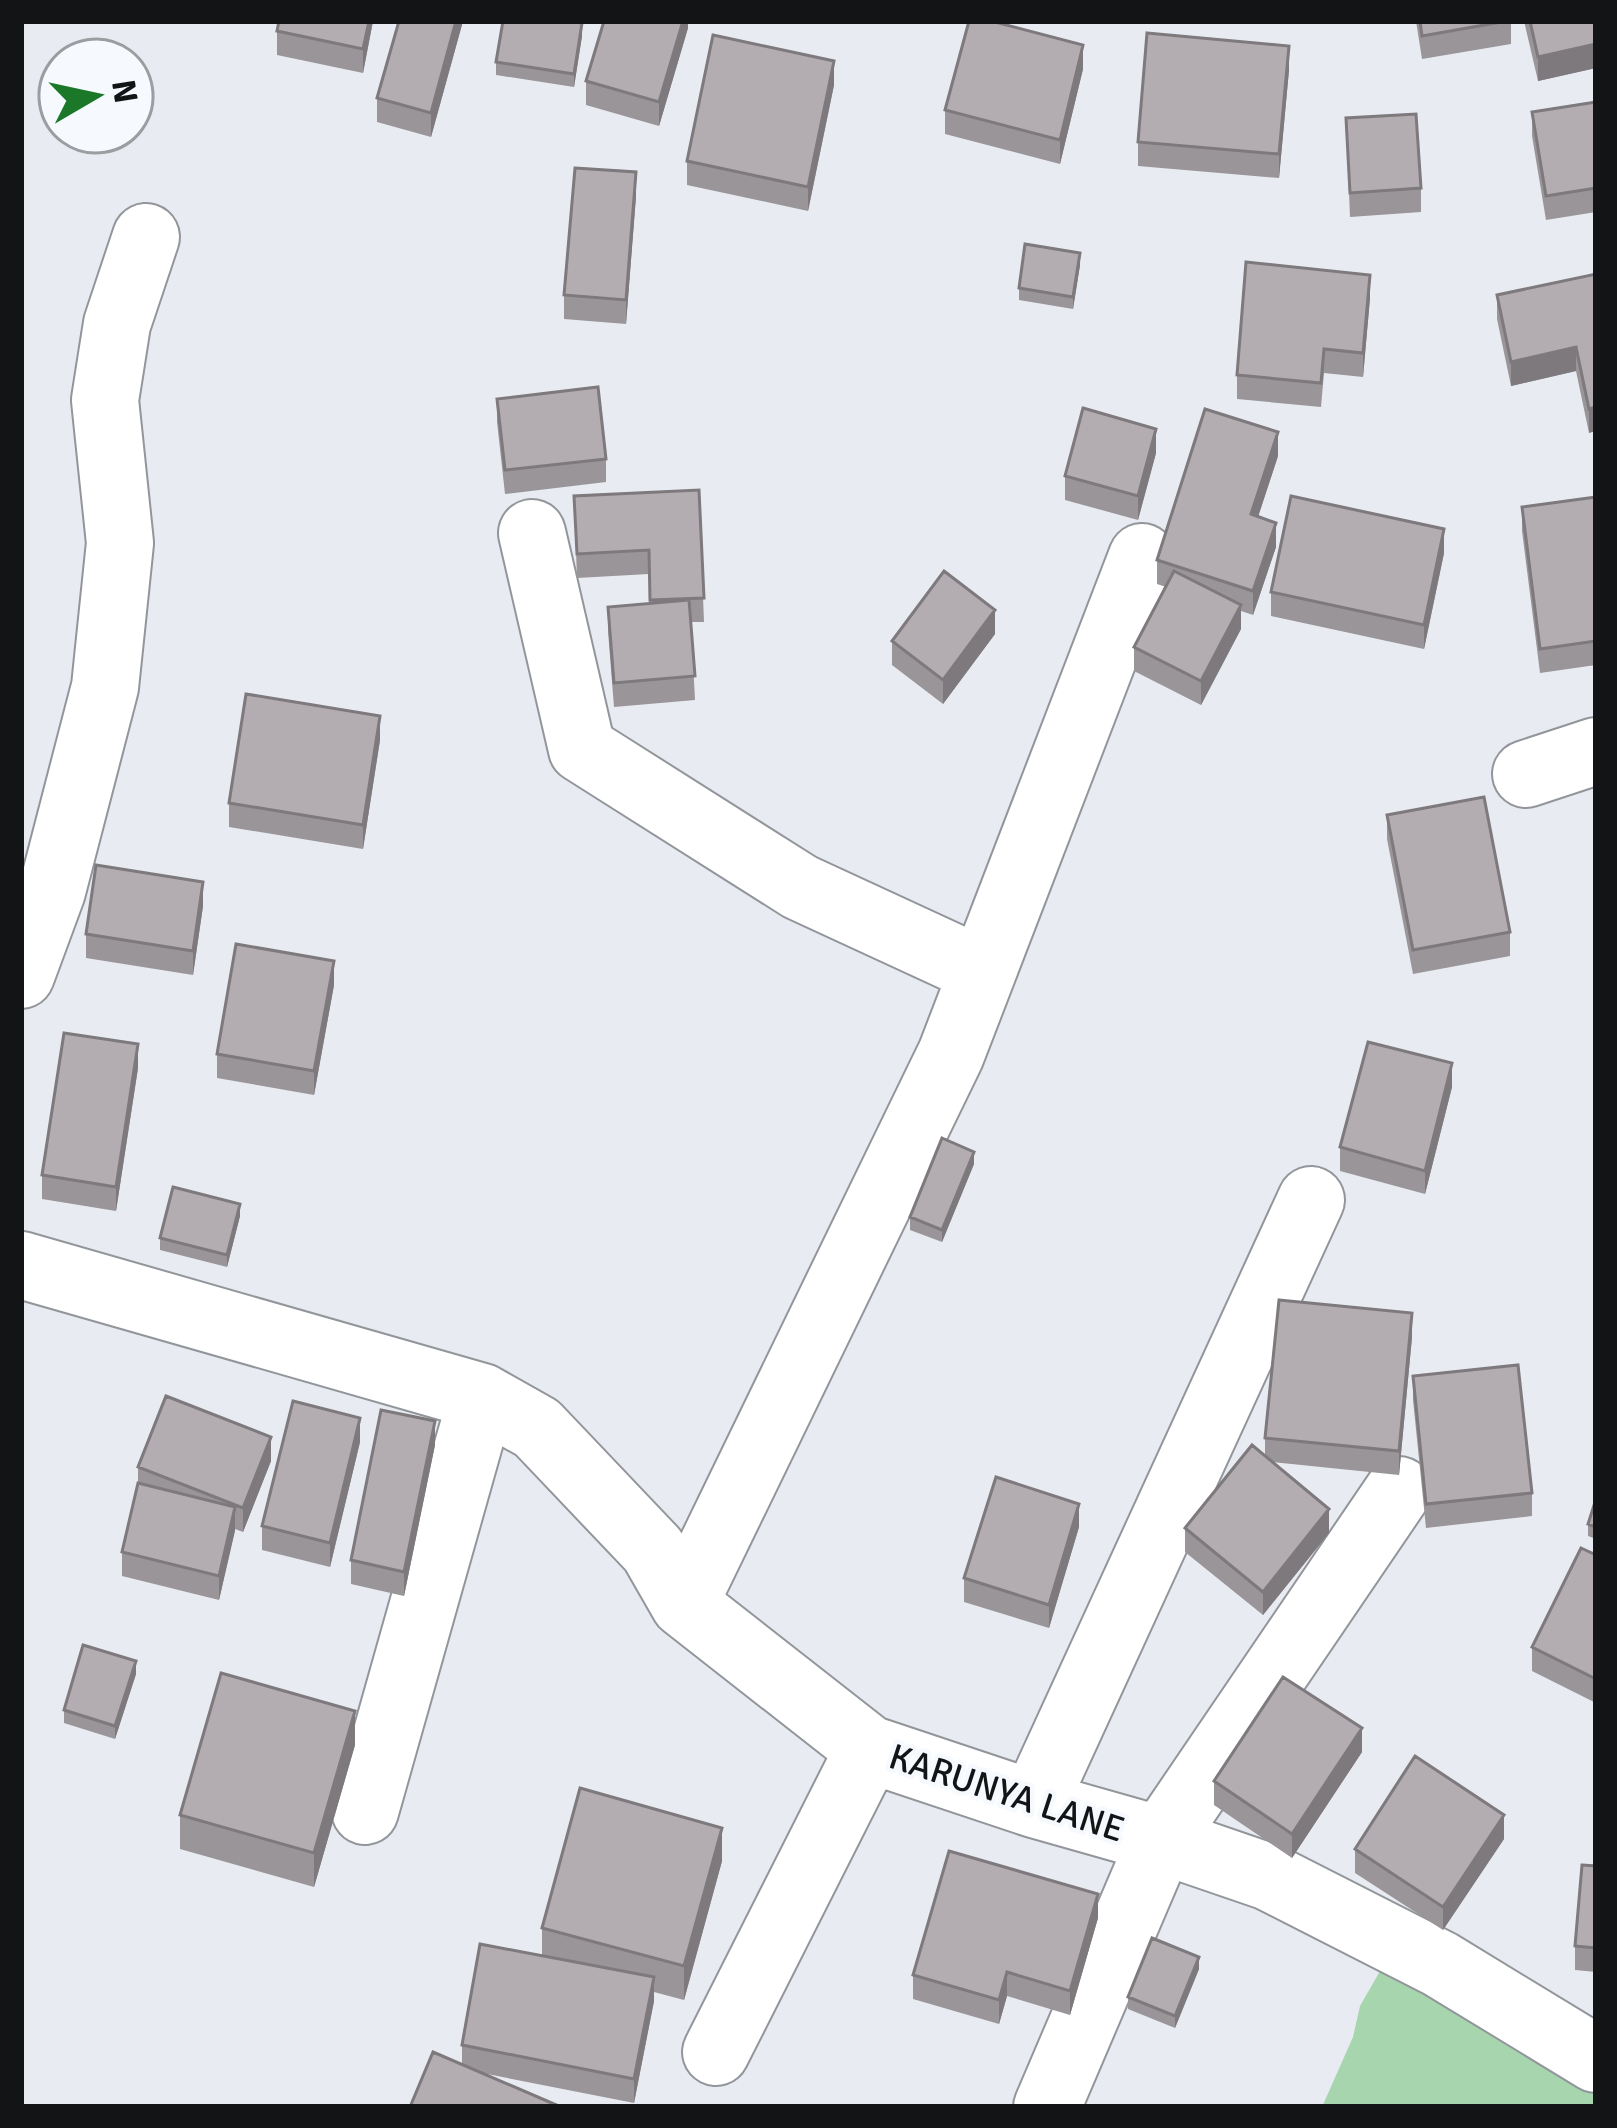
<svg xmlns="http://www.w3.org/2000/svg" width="1617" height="2128" viewBox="0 0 1617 2128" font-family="Signika,sans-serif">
<rect width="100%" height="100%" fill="#e8ecf2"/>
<path fill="#a7d5ad" d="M1380 1971 1596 2085V2107H1322L1353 2037 1360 2006Z"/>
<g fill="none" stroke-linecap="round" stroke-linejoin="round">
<g stroke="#92969b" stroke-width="70">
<path id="minor" d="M532 533 582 749 800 887 982 971
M1526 774 1596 751
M21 975 52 891 105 687 120 543 105 400 117 324 146 237
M21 1265 482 1397 537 1428 653 1550 684 1604 869 1749 1034 1804 1161 1840 1269 1877 1440 1964 1596 2059
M684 1604 951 1054 1142 557
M1034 1804 1311 1200
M365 1811 482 1397
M716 2052 869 1749
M1047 2107 1161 1840 1399 1490"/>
</g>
<use href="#minor" stroke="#fff" stroke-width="66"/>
</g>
<path fill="#9a9598" d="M279 21H373L363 73 277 55V31Z
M399 21H463L431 137 377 122V98Z
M688 21V28L659 126 586 105V81Z
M1416 21H1511V44L1422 59Z
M1524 21H1596V68L1538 81Z
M582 36 574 87 496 75V62Z
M1083 69 1060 164 945 134V110Z
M1289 70 1279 178 1138 166V142Z
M834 85 808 211 687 185V161Z
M1596 102V212L1546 220 1532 136V112Z
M1346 118 1421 188V212L1350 217Z
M636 196 626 324 564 319V295Z
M1080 265 1073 309 1019 300V288Z
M1596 274 1589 433 1576 371 1511 386 1497 319V295Z
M1370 298 1363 377 1324 373 1321 407 1237 399V375Z
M497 399 606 459V482L505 494 497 422Z
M1156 453 1138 520 1065 500V476Z
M1278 456 1258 517 1276 547 1253 615 1241 611V629L1201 705 1134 671V647L1166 587 1157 584V560Z
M699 490 704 622H691L695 700 614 707 608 631V607L649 604V574L577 578 574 496Z
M1596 497V665L1540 673 1522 531V507Z
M1444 553 1424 649 1271 616V592Z
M995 634 943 704 892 665V641Z
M380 740 363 849 229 827V803Z
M1387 815 1510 932V956L1413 974 1387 839Z
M203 906 193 975 86 958V934Z
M334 985 314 1095 217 1078V1054Z
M138 1068 116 1211 42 1199V1175Z
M1452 1087 1425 1194 1340 1171V1147Z
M974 1164 942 1242 910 1230V1217Z
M240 1216 227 1267 160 1250V1238Z
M1412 1337 1399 1475 1272 1462 1329 1533 1263 1615 1185 1552V1528L1265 1456V1438Z
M1413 1376 1532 1493V1516L1426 1528 1413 1400Z
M360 1442 330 1567 262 1550V1526Z
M435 1445 404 1596 351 1584V1560Z
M271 1461 243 1532 235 1529 219 1600 122 1576V1552L138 1484V1467Z
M1596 1499V1539L1588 1536V1524Z
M1079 1527 1049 1628 964 1602V1578Z
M1596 1555V1703L1532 1671V1647Z
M136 1674 115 1739 64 1723V1710Z
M355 1745 314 1887 180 1849V1815Z
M1362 1752 1292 1858 1214 1805V1781Z
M1504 1839 1443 1930 1355 1873V1849Z
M722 1861 684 2000 654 1992V2001L634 2103 482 2073 462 2065V2045L542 1956V1928Z
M1596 1866V1972L1575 1970V1946Z
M1098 1918 1070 2015 1007 1996 999 2024 913 1999V1975Z
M1199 1969 1175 2028 1128 2009V1997Z"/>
<path fill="#7d797c" d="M369 21H373L363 73V49Z
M456 21H463L431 137V113Z
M683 21H688V28L659 126V102Z
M582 23V36L574 87V74Z
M1596 44V68L1538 81V57Z
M1083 45V69L1060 164V140Z
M1289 46V70L1279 178V154Z
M834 61V85L808 211V187Z
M636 172V196L626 324V300Z
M1080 253V265L1073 309V297Z
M1370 275V298L1363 377V353Z
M1576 347V371L1511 386V362Z
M1596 407V431L1589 433V409Z
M1156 429V453L1138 520V496Z
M1278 432V456L1251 538V514Z
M1276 523V547L1253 615V591Z
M1444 529V553L1424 649V625Z
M1241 605V629L1201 705V681Z
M995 610V634L943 704V680Z
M380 716V740L363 849V825Z
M203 882V906L193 975V951Z
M334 961V985L314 1095V1071Z
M138 1044V1068L116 1211V1187Z
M1452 1063V1087L1425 1194V1171Z
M974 1152V1164L942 1242V1230Z
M240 1204V1216L227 1267V1255Z
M1412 1313V1337L1399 1475V1451Z
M360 1418V1442L330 1567V1543Z
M435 1421V1445L404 1596V1572Z
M271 1437V1461L243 1532V1508Z
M1079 1504V1527L1049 1628V1605Z
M235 1507V1531L219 1600V1576Z
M1329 1509V1533L1263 1615V1592Z
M136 1661V1674L115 1739V1726Z
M355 1711V1745L314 1887V1853Z
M1362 1728V1752L1292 1858V1834Z
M1504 1815V1839L1443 1930V1907Z
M722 1828V1861L684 2000V1966Z
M1098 1894V1918L1070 2015V1991Z
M1199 1957V1969L1175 2028V2016Z
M1007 1972V1996L999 2024V2000Z
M654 1977V2001L634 2103V2079Z"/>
<path fill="#b3adb1" stroke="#7d797c" stroke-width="3" d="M279 21H369L363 49 277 31Z
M399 21H456L431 113 377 98Z
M503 21H567L582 23 574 74 496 62Z
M604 21H683L659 102 586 81Z
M969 21H991L1083 45 1060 140 945 110Z
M1420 21H1507L1422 36Z
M1530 21H1596V44L1538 57Z
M1147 33 1289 46 1279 154 1138 142Z
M713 35 834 61 808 187 687 161Z
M1596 102V188L1546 196 1532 112Z
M1416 114 1421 188 1350 193 1346 118Z
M575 168 636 172 626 300 564 295Z
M1025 244 1080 253 1073 297 1019 288Z
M1246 262 1370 275 1363 353 1324 349 1321 383 1237 375Z
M1596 274V407L1589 409 1576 347 1511 362 1497 295Z
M598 387 606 459 505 470 497 399Z
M1083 408 1156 429 1138 496 1065 476Z
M1205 409 1278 432 1251 514 1276 523 1253 591 1157 560Z
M699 490 704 598 650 600 649 550 577 554 574 496Z
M1291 496 1444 529 1424 625 1271 592Z
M1596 497V641L1540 649 1522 507Z
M944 571 995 610 943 680 892 641Z
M1174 571 1241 605 1201 681 1134 647Z
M689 600 695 676 614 683 608 607Z
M246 694 380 716 363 825 229 803Z
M1484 797 1510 932 1413 950 1387 815Z
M96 865 203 882 193 951 86 934Z
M236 944 334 961 314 1071 217 1054Z
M64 1033 138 1044 116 1187 42 1175Z
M1368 1042 1452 1063 1425 1171 1340 1147Z
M942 1138 974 1152 942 1230 910 1217Z
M173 1187 240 1204 227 1255 160 1238Z
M1279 1300 1412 1313 1399 1451 1265 1438Z
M1518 1365 1532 1493 1426 1504 1413 1376Z
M166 1396 271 1437 243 1508 138 1467Z
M293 1401 360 1418 330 1543 262 1526Z
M381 1410 435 1421 404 1572 351 1560Z
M1252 1445 1329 1509 1263 1592 1185 1528Z
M996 1477 1079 1504 1049 1605 964 1578Z
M138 1483 235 1507 219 1576 122 1552Z
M1596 1499V1527L1588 1524Z
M1581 1548 1596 1555V1679L1532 1647Z
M83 1645 136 1661 115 1726 64 1710Z
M221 1673 355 1711 314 1853 180 1815Z
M1283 1677 1362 1728 1292 1834 1214 1781Z
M1415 1756 1504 1815 1443 1907 1355 1849Z
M580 1788 722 1828 684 1966 542 1928Z
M949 1851 1098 1894 1070 1991 1007 1972 999 2000 913 1975Z
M1582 1865 1596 1866V1948L1575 1946Z
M1152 1938 1199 1957 1175 2016 1128 1997Z
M480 1944 654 1977 634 2079 462 2045Z
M433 2052 561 2107H410Z"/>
<g text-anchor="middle" stroke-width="9" stroke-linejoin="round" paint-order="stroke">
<g font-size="36" fill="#131416" stroke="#f6f9fe">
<text transform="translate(1007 1792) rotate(18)" y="13">KARUNYA LANE</text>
</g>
</g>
<rect width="1617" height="2128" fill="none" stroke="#131416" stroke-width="48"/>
<g transform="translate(96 96) rotate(81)"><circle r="57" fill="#f6f9fe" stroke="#9b9da1" stroke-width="3"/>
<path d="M0-9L21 45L0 30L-21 45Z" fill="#1a7828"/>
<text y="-18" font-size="33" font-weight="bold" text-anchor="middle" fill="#131416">N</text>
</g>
</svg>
